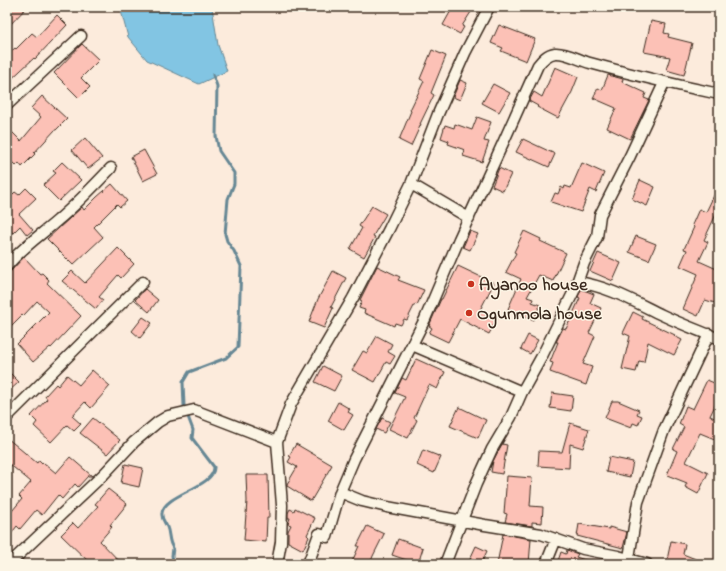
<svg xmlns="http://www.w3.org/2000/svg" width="726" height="571" viewBox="0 0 726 571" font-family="'Indie Flower',sans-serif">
<rect width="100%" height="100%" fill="#fcebdc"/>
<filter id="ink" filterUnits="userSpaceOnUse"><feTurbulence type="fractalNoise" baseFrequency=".025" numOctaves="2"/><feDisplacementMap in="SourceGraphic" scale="8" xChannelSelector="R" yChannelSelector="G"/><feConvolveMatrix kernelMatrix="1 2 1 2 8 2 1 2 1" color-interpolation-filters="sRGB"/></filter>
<g filter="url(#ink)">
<path fill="#82c5e3" stroke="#668794" d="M119 7H212L218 45 227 71 199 84 147 60 128 37 121 11Z"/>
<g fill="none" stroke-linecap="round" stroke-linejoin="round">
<path stroke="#668794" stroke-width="3" d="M174 564 172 556 173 548C168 541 170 534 167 527 165 522 161 519 162 513 164 494 215 487 214 467L192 438 193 430 184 406 183 382 189 372 226 358 238 347 241 266 234 251 227 241 225 234 228 199 234 184V173L219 151 216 136 217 86 213 75"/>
</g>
<path fill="#fcc1b6" stroke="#3b2a1e" d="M7 7H27L7 28Z
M453 7H463L471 12 462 26 464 27 460 34 443 25Z
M57 15 67 25 35 59 34 58 7 83V55L15 48 16 49 32 33 37 37Z
M651 21 666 24 664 33 669 34 668 37 692 43 684 75 666 70 670 57 644 52Z
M499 25 535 39 526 61 501 51 503 48 491 43Z
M82 44 99 60 81 78 90 87 79 98 54 73Z
M432 50 446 56 431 93 434 95 420 124H421L411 146 399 140 411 111 410 110 424 81 420 79Z
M555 67 578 77 572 92 558 118 537 107 538 106 529 101 534 92 542 97Z
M608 75 623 79 622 82 646 93 644 98 649 100 630 139 607 128 616 108 593 98 598 88 602 90Z
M460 80 467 83 460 100 453 97Z
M493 84 510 93 499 112 482 103Z
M42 96 67 119 56 130H55L34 153 35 154 22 167 19 163 16 166 7 157V127L21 141 41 117 31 108Z
M477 117 491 122 484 141 489 142 482 162 463 156 465 150 448 144 449 141 441 138 445 125 454 128 455 124 472 130Z
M85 138 102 158 88 169 72 150Z
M523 139 555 154 549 167 516 152Z
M144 150 157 174 143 181 131 157Z
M62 162 81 180 59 201 43 185 56 173 53 171Z
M582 163 604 173 596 192 590 189 581 212 551 202 555 193 558 194 561 187 564 189 565 186 571 188Z
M499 168 511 174 503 191 492 186Z
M640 180 655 187 647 206 632 199Z
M112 184 127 201 120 207 117 204 94 227 103 237 73 265 47 239 82 207 84 210 97 197Z
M719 185V208L704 240 708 242 699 261 719 270V293L715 303 705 300 698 316 683 309 698 274 680 266 687 250 684 249 694 227 692 225 699 209 706 212Z
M26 188 36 198 19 214 33 230 27 235 20 226 13 233 7 227V209L12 205 7 200 15 192 19 195Z
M372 206 386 214 373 236 375 237 364 257 350 249 362 228 359 226Z
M470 231 478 234 470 250 463 247Z
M524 231 541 239 540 241 566 253 553 281 539 275 527 297 533 299 532 302 540 305 534 320 508 309 521 279 506 272 516 253 514 252Z
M636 236 656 244 649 260 629 252Z
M118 248 134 264 121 278 118 275 99 297 103 300 96 309 62 281 72 271 85 283Z
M598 253 621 263 613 281 590 271Z
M24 257 40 274 42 273 49 280 47 283 81 316 51 348 50 347 33 362 17 344 49 312 37 301 24 315 23 314 7 330V275Z
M377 266 400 277 398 280 424 290 417 305 415 304 407 320 404 319 401 325 395 323 394 326 364 313 365 310 359 308 362 301 360 300Z
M458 266 494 283 480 310 497 319 489 334 460 319 448 342 429 333 432 328 429 326 441 299H442Z
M333 271 346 278 331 307 333 308 324 328 309 322 318 299Z
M145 289 158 300 149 312 135 300Z
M581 289 594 294 590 303 601 308 589 333 595 336 583 364 592 367 586 385 550 372 553 363 550 362 558 342H556L563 328 566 329 580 298 578 297Z
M633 312 643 317 642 319 675 335 674 336 682 340 674 355 648 342 644 362 639 361 636 372 622 369 630 336 623 333Z
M143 317 152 323 140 338 132 331Z
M528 335 538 340 530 354 521 349Z
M377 336 392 344 388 352 395 356 390 364 386 362 375 382 352 370 363 351 367 353Z
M416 359 445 372 437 389 429 385 414 418 417 420 408 438 389 429 405 397 395 393 402 378 406 380Z
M323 366 342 376 334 391 315 382Z
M7 370 19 382 7 393Z
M92 370 110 386 91 408 85 402 72 416 81 424 74 431 67 425 51 442 34 426 37 422 31 416 47 399 45 396 56 384 58 386 67 375 79 385Z
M707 380 719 385V397L710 416 719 420V435L717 440 700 433 686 462 708 473 698 494 685 487 687 483 667 475 677 451 673 449 684 427 679 424 686 406 693 409Z
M552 393 573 396 571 411 550 408Z
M612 401H618L639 410 637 414 642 416 638 425 633 423 631 428 605 418Z
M338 402 350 409 348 412 353 415 344 430 328 421Z
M459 407 486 420 478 438 450 426Z
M93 418 120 440 107 454 80 433Z
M382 418 390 422 384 433 376 429Z
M570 423 589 429 583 448 570 444 569 468 538 466 539 451 562 452Z
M7 438 37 463 39 460 43 464 44 463 56 473 70 457 92 476H88L78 487 75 484 62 499 58 495 42 515 36 510 20 529 17 526 7 539V517L22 499 19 496 31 482 7 462Z
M296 444 332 465 311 501 287 486V484L297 467 288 462 291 457 289 456Z
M502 444 507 445 502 474 491 472 493 461Z
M423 450 441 457 434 473 417 465Z
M609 457 633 462 630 477 606 472Z
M125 464 143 468 139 487 121 483Z
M246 475H268L269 518H267L266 542 244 540 247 501Z
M507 476 532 478 530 506 543 507 542 523 532 522V526L505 522 507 514 504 513Z
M108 489 127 504 110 525 112 527 100 541 122 564H91L61 535 73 523 78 528 98 506 95 504Z
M295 508 315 518 307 535 309 537 303 550 288 542V531L291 525 288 524 290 518H288V513L290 509 294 511Z
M579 524 609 529V527L627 532 623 548 577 536Z
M367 526 384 534 373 556 370 564H351L359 546H357Z
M503 534 531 539 529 564H497Z
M398 539 423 548 418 564 392 555Z
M671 541 685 544 683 554 708 564H685L667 560Z
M476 546 487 551 481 564 470 559Z
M567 550 578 554 576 557 591 562V564H557L561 552 566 554Z"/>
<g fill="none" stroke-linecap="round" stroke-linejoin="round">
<g stroke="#3b2a1e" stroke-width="13">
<path id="street" d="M7 105 81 36
M411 184 469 218
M7 266C21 248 41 235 58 220 77 204 94 186 111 168
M577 282C608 286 635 302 662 315 681 324 700 331 719 339
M412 345 522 392
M7 417 143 282
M340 492 362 501 387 507 485 525 541 534 583 549 618 556 647 564
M629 558 638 502 664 430 709 334
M9 564 104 474 134 442 158 422 168 416 194 410 277 442
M277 564 281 542 282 505 277 442 291 404 353 298 389 229 411 184 438 114 465 53 489 7
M308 564 319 534 327 537 340 492 354 459 425 319 459 239 503 143 538 65C542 60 547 54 555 53 566 52 579 60 590 63 633 75 676 85 719 94
M445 564 476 484 492 449 511 417 522 392 542 356 574 291 584 263 597 237 600 215 630 156 664 83
M546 564 556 539"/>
</g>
<use href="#street" stroke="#fcf5e5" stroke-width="10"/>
</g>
</g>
<g fill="#c8321e" stroke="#fcf5e5" stroke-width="1.5">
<circle cx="471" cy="284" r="4"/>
<circle cx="469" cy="313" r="4"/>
</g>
<g text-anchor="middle" stroke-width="3" stroke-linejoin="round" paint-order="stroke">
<g font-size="18" font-weight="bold" fill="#3b2a1e" stroke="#fcf5e5" text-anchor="start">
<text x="479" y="290">Ayanoo house</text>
<text x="477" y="319">Ogunmola house</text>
</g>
</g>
<rect width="726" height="571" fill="none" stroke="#fcf5e5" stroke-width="24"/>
<rect x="12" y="12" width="702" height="547" fill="none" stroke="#3b2a1e" stroke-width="1.5" filter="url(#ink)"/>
</svg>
